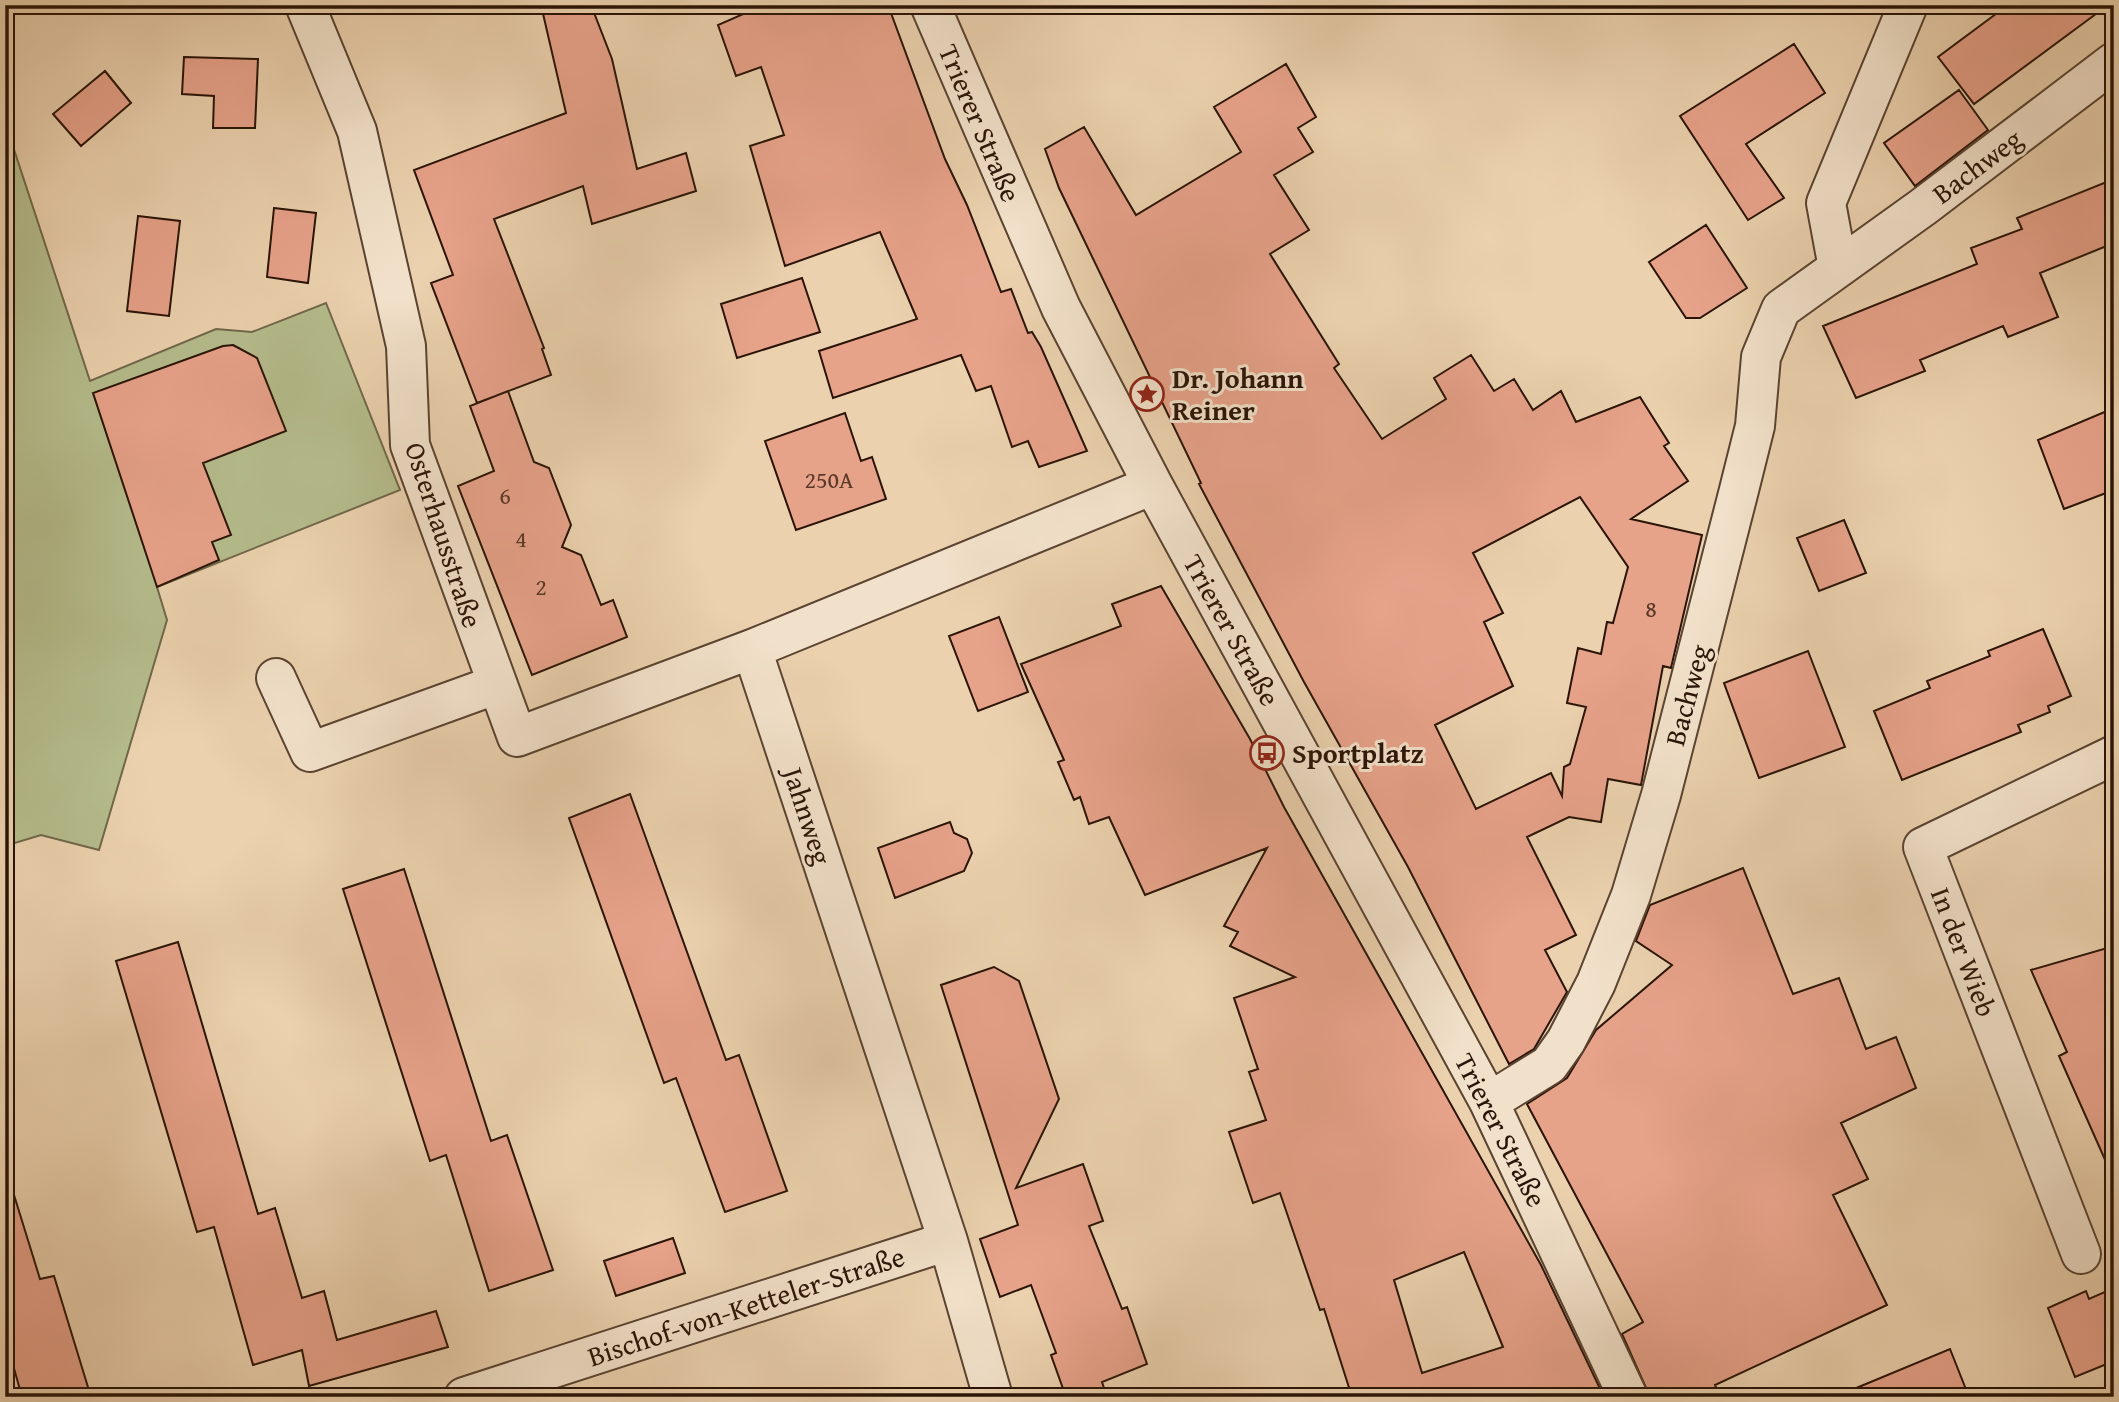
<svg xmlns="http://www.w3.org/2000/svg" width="2119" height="1402" viewBox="0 0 2119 1402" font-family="'Gentium Book Plus',serif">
<rect width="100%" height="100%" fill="#ebd1ae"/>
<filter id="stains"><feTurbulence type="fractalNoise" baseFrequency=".00286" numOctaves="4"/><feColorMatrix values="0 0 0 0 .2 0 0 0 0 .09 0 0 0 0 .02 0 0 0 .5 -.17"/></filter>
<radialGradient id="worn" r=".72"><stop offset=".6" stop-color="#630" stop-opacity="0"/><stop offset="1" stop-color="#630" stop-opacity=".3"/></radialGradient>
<path fill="#b5bc8c" stroke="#70684a" stroke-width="2" d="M5 122 90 381 216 329 252 332 326 303 400 490 157 587 167 620 99 850 41 835 5 846Z"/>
<path fill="#e7a28a" stroke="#2a1407" stroke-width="2" fill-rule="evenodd" d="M541 5H591L612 59 637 169 686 153 696 191 592 224 583 186 494 219 544 348 542 349 551 375 477 403 431 283 453 275 414 170 566 113Z
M764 5H888L945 159 967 205 1001 292 1011 289 1028 333 1032 332 1041 347 1087 451 1039 467 1028 441 1012 447 991 386 976 391 961 355 833 398 819 351 917 319 880 232 785 266 750 146 784 135 761 67 736 76 718 25Z
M2008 5H2108L1974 104 1938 57Z
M1794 44 1825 93 1746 144 1784 198 1748 220 1680 116Z
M184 57 258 59 255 128H213L214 96 182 94Z
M1286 64 1316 117 1298 128 1313 152 1274 175 1309 230 1270 254 1339 364 1334 368 1382 439 1446 399 1434 378 1471 355 1494 391 1514 379 1533 410 1561 391 1576 422 1640 397 1669 443 1664 446 1688 481 1631 519 1702 535 1671 668 1663 666 1641 785 1608 779 1601 822 1569 817 1527 837 1576 935 1545 950 1567 992 1534 1049 1509 1064 1408 867 1304 682 1199 484 1201 483 1059 188 1045 149 1084 127 1136 215 1241 152 1214 107ZM1580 497 1628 567 1613 623 1607 622 1601 654 1578 648 1567 703 1586 707 1570 764 1564 767 1562 796 1551 773 1476 809 1435 725 1513 686 1484 622 1503 613 1473 553Z
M105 71 131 103 81 146 53 114Z
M1959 90 1988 130 1915 186 1884 143Z
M2114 179V243L2040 273 2058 317 2008 337 2003 326 1920 360 1925 371 1856 398 1823 326 1977 264 1971 248 2022 229 2017 218Z
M274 208 316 213 308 283 267 277Z
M138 216 180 221 169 316 127 311Z
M1706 225 1747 288 1700 318H1686L1649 262Z
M802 278 820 332 737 358 721 304Z
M233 345 257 358 286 431 203 463 231 535 212 542 219 560 157 587 93 393 223 346Z
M508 391 534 462 549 468 571 525 562 547 581 555 601 605 613 600 627 637 532 675 458 486 494 471 470 406Z
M2114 408V490L2064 509 2038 440Z
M845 413 861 461 872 457 886 499 796 530 765 441Z
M1844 520 1866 573 1819 591 1797 538Z
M1161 586 1250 739 1284 807 1541 1265 1604 1397H1352L1324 1309 1320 1310 1280 1193 1253 1203 1229 1132 1266 1120 1249 1072 1258 1069 1234 998 1295 977 1230 946 1238 932 1224 926 1267 848 1145 895 1109 817 1089 824 1080 797 1074 800 1058 762 1064 760 1021 664 1121 626 1112 604ZM1464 1252 1503 1347 1422 1373 1394 1280Z
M999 617 1028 692 978 711 949 636Z
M2043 629 2071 696 2048 706 2050 712 2018 725 2021 732 1902 780 1874 711 1930 688 1927 681 1990 656 1988 651Z
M1808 651 1845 747 1759 778 1724 683Z
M630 794 726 1060 739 1055 787 1191 725 1212 676 1078 664 1083 569 818Z
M950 822 954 833 967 839 972 853 964 871 895 898 878 848Z
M1743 868 1793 994 1839 978 1866 1049 1896 1037 1916 1088 1841 1123 1868 1179 1833 1195 1887 1305 1715 1385 1720 1397H1650L1622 1334 1643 1322 1527 1104 1567 1078 1596 1030 1672 965 1636 941 1650 905Z
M404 869 491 1141 507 1135 553 1270 489 1291 446 1155 430 1161 343 889Z
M178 942 258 1214 275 1208 302 1298 324 1291 337 1340 436 1311 448 1347 309 1386 302 1350 253 1365 214 1227 197 1232 116 961Z
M2114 946V1180L2059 1056 2067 1052 2031 970Z
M994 967 1019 981 1059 1099 1016 1188 1083 1164 1103 1221 1089 1226 1122 1309 1127 1307 1147 1364 1102 1382 1107 1397H1066L1051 1355 1056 1353 1031 1285 1000 1297 980 1239 1018 1225 941 985Z
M14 1195 40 1279 54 1276 91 1397H22L5 1336V1196Z
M673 1238 685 1273 616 1296 604 1261Z
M2114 1288V1361L2075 1377 2048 1308 2086 1291 2089 1299Z
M1950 1349 1969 1397H1837V1396Z"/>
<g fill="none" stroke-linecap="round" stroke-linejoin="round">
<g stroke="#5a4331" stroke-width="42">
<path id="minor" d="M305 5 357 131 406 346 410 445 517 737 752 649 1153 485
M930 5 1061 308 1153 485 1489 1102 1628 1397
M1838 268 1826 203 1908 5
M752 649 948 1241 993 1397
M276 678 310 752 495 685
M1489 1102 1549 1065 1566 1041 1596 983 1631 895 1661 795 1739 490 1755 426 1761 357 1781 309 1923 207 2114 62
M2081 1254 1923 847 2114 755
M464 1397 948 1241"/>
</g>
<use href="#minor" stroke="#f2e1ca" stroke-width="38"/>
</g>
<defs>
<g id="sight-ring" transform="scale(1.75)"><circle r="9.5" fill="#f2e1ca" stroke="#8f2418" stroke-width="1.5"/><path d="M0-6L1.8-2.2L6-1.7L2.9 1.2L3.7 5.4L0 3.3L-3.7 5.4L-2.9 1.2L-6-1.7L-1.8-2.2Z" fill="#8f2418"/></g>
<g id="bus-ring" transform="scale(1.75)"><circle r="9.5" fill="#f2e1ca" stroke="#8f2418" stroke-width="1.5"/><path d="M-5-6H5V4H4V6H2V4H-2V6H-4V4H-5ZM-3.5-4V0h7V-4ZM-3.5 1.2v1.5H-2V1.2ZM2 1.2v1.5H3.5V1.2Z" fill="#8f2418"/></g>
</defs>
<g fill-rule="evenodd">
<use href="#sight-ring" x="1147" y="394"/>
<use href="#bus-ring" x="1267" y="753"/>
</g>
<g text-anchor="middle" stroke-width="6" stroke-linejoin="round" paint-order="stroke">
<g font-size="24" fill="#593828">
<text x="829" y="488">250A</text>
<text x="505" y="504">6</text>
<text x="521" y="547">4</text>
<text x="541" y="595">2</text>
<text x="1651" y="617">8</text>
</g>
<g font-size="28" fill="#2a1407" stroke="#f2e1ca">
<text transform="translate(980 123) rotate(67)" y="10">Trierer Straße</text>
<text transform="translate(1977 166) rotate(-37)" y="10">Bachweg</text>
<text transform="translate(444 535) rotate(72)" y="10">Osterhausstraße</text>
<text transform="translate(1232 630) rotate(61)" y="10">Trierer Straße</text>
<text transform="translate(1687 695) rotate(-75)" y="10">Bachweg</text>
<text transform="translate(808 816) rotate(72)" y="10">Jahnweg</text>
<text transform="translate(1964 952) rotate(69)" y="10">In der Wieb</text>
<text transform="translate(1501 1130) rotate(63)" y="10">Trierer Straße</text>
<text transform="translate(746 1306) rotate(-18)" y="10">Bischof-von-Ketteler-Straße</text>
</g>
<g font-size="28" font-weight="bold" fill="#2a1407" stroke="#f2e1ca" text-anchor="start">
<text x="1172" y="388">Dr. Johann<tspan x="1172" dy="32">Reiner</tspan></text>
<text x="1292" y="763">Sportplatz</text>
</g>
</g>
<rect width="2119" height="1402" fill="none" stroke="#ebd1ae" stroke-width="28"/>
<rect x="7" y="7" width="2105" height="1388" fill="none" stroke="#2a1407" stroke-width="3.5"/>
<rect x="14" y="14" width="2091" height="1374" fill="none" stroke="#2a1407" stroke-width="2"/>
<rect width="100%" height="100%" filter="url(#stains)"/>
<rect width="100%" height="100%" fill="url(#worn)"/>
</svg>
